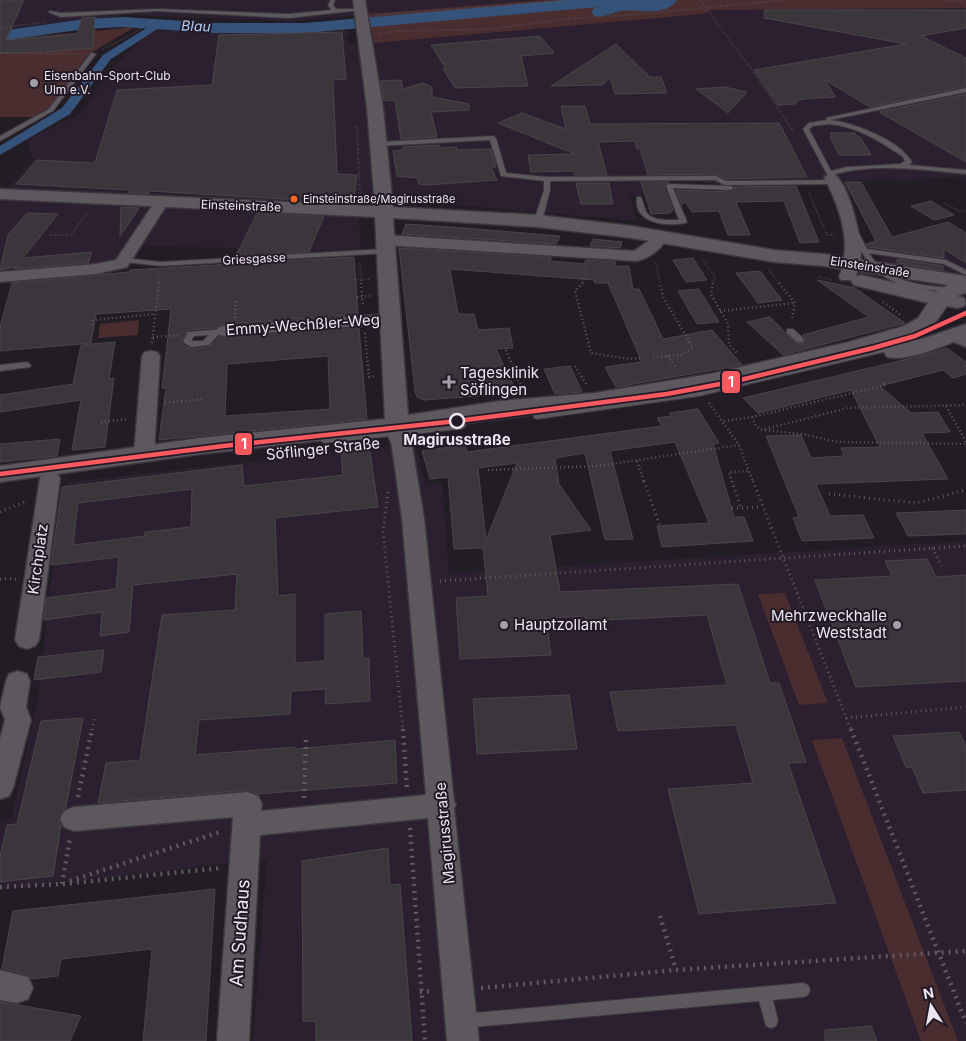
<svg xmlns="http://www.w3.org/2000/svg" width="966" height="1041" viewBox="0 0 966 1041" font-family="Inter,sans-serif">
<rect width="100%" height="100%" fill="#221d24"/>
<path fill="#2c2030" d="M0 0H544L289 21 127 15 0 29Z
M966 8V181L957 177 911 180 814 181 816 184 728 186 699 182H661L666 195 630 196 637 221 357 196 361 249 268 257 234 256 237 248 143 246 130 269 87 265 0 274V199L33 159 26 140 82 113 111 69 143 38 155 31H346L348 45 702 14 711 10Z
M966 241V275L891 264 879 260 881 250H898Z
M415 444 426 484 442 483 449 573 966 541V1041H253L267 859 0 890V821L12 817 38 697 50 589 66 482Z"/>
<path fill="#4a2d2f" d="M544 0H966V8L711 10 703 14 374 43 368 14Z
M135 27 89 54 47 111 37 117H0V40Z
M139 320 138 335 98 338 100 324Z
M785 593 828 703 799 705 758 594Z
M842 738 958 1041H921L812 740Z"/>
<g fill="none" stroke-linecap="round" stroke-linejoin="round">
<path fill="#35537a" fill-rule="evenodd" d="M158 21 163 24 162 26 111 59 70 114 0 155V146L62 108 103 55Z"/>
<path fill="#35537a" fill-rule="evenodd" d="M566 0H677C665 18 638 8 621 11 611 13 604 18 594 16L592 12 594 8 599 7 305 33H215L122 27 85 29 0 41V31L85 19 122 17 215 23H305Z"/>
</g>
<path fill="#3b363b" stroke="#4a454b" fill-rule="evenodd" d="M0 0H24L6 40 77 34 82 18 95 17 93 48 42 52 0 53Z
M765 10H966V28L921 36 966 58V86L870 107 825 80 835 97 804 99 798 100 795 104 778 105 754 70 906 44 764 18Z
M342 32 346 79 333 80 337 174 357 175 354 199 344 203 335 202 334 196 331 202 150 191 148 194 128 193 130 190 16 184 37 160 95 163 117 90 212 85 219 35Z
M540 36 554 53 521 56 528 86 455 88 443 69H446L431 45Z
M616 44 650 77H661L667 93 615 94 610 77 603 85 551 86Z
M401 80 403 89 423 83 432 87V97L469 104V110L431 112 437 137 401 139 395 100 384 101 380 81Z
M725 87 747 92 728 113 696 89Z
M966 94V162L879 112Z
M561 106H585L590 124 779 123 807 177 726 179 716 174 648 175 640 149H637L635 141 598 142 607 175H575L574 171 531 172 528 155 575 154 498 123 522 113 566 129Z
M830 133H855L858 137H860L871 155H839L830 137H832Z
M439 145V148L457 147V150L491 149 496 167H491L497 180 426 185 419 184 417 178 397 176 393 151 403 150V147Z
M641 182H669L664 187 673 210 670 213 651 214Z
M845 182H861L892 237 948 222 966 233V263L944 249V258L868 247 866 244 876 241Z
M576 183H609L613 204H581Z
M796 186 819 242 800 243 784 201 736 202 750 235H728L719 211 692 212 685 202 682 205 676 190 731 192 735 190V187Z
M931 201 954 215 934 220 911 206Z
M121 207 139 208 120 236Z
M27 213 58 214 23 258 92 252 88 263 15 269 16 267 0 270 8 235Z
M257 213 324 216 309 252 236 256Z
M406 224 464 228 560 236 556 244 402 234Z
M593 239 622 242 620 248 590 246Z
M399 248 551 257 550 261 584 264 586 260 616 262 614 266H629L633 289H639L663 339 712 330 742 365 616 387 605 367 642 362 608 283H595L594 280 450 269 458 314H474L478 330 509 328 513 348 496 349 517 393 424 400 417 397 415 391Z
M354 257 358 314 225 324 216 328 188 330 181 343 191 349 209 347 219 337 359 328 367 419 159 440 166 388H162L171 309 96 314 91 343 0 351V327L12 283 129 272 130 270ZM328 356 330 409 225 416 227 364Z
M693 258 707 280 686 282 673 260Z
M897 259 943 266V271L897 263Z
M760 271 782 300 758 303 736 273Z
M817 280 855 288 905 323 783 355 747 322 770 317 796 343 803 344 805 338 803 335 869 317Z
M699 289 719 322 697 324 678 291Z
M115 342 109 379 114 378 105 447 72 450 81 400 0 412V395L73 384 81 345Z
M947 348 966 362V374L953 378 943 370 880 386 911 413 938 412 950 432 922 433 948 479 816 484 830 516 863 515 874 538 802 541 793 518 799 517 766 436 801 435 811 458 844 456 841 448 880 447 851 390 758 413 743 398 916 357Z
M570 366 582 392 555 394 544 369Z
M698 409 719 443 713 444 734 517H744L753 541 662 547 657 526 709 523 675 442 610 451 633 539 605 540 585 453 555 458 559 484 591 530 550 535 560 592 738 584 770 683H779L806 762 788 763 836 903 699 914 668 789 753 783 736 725 618 731 610 692 727 685 707 615 586 621 585 616 546 618 551 655 460 659 456 598 488 596 483 548 454 549 448 477 430 479 422 451 465 445 467 452 662 426 657 418 671 416 670 413ZM517 463 486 540 478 468Z
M60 439 57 456 0 462V444Z
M370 451 378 507 275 518 278 596 295 594V663L325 661V614L361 611 363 659 369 658 370 701 325 704 326 689 291 691 290 714 199 720 195 755 295 747V749L395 740 397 783 258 794 248 790 98 803 106 763 140 760 162 615 235 610 237 574 133 585 129 632 100 636 102 612 44 620 46 598 116 589 119 557 51 565 62 487 242 465 244 486 343 475 341 453ZM192 489 191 527 145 532V536L73 545 78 503Z
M966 510V534L908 536 896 513Z
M927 559 936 577 966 575V681L856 687 815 580 892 576 885 561Z
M104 650 101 672 34 680 38 657Z
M569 695 577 749 477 754 473 699Z
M83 718 66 807 58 818 61 825 53 876 0 882V857L7 825 17 824 41 721Z
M959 732 966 747V790L923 793 912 767H906L893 736Z
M388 848 390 885 400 884 412 1041H316V1022L303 1021 302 861Z
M215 889 206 1041H143L152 949 61 959 58 976 31 979 28 975 2 968 13 911Z
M0 1002 18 1005 81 1016 70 1041H0Z
M871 1026 877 1041H825V1030Z"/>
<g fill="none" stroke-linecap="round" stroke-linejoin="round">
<g stroke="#3c373e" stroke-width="2">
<path id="service" d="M331 0H335L333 5 336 9H360L362 10 289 18 157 11 61 17 48 12 50 11 61 13 157 9 289 14 331 10 328 5Z
M91 53 96 54 53 111 0 141V136L49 109Z
M966 88V92L830 120C855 123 899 140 912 162L909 165 966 170V174C924 170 877 163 836 174L833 178H829L803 129 809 123 827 120 826 118ZM829 124C858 127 879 141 902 156L905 161 900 164 847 167 831 171 809 129 813 126Z
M493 136 496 138 506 173 547 177 716 176 726 181 834 180 837 182 834 184 725 185 715 180 550 181V190L542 221 538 223 534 221 544 190V181L501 176 490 140 378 146 375 144 378 142Z
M669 184 731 186 734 188 731 190 673 188 687 222 685 223C666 227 633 223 637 197H641C643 201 644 208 647 213 653 221 669 220 679 220L666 186Z
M850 228H856L867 249 946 260 966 270V275L944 264 869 253C888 287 933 286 966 289V293C928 290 881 291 862 252H858L857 250 860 248 849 230Z
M385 249H388V253L161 266 124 262 120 260 124 258 161 262Z
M966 311V316L917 338H911L910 336Z
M225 329 229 331 228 333 219 334 209 345 191 347 183 342 188 332ZM209 335 203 341H191L194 336Z
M787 329H793L803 338V342H797L787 333Z
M898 344H901V348L699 396 537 419 534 418 533 415 462 424 466 426 461 429 324 443 319 440 324 437 451 424 448 422 453 419 545 408 548 409 549 412 699 390Z
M27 362 31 365 30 367 0 371V365Z
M803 983 808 985 810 990 808 995 803 997 773 1000 778 1021 776 1026 771 1028 766 1026 759 1001 463 1028 458 1026 456 1021 458 1016 463 1014Z"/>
</g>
<g stroke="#3c373e" stroke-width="3">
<path id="minor" d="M831 173C848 177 862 238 861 255 860 264 858 273 853 280H841L839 277C853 243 840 208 824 177Z
M161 199 166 200 168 203 127 267 96 274 0 282V272L96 264 116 260 156 200Z
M660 231 665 233 668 236C663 248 650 258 637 261L384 245 379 243 376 240 379 237 384 235 634 251 650 240 655 233Z
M389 314 395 315 398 319 395 323 225 336 219 335 216 331 219 327 225 326Z
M953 330 966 335V347L947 339 944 335 947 331Z
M151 351 157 352 160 356 154 454 151 458 144 460 137 458 134 454 142 356 145 352Z
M401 434 408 436 411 440 424 518 454 801 456 805 454 808 479 1041H447L428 818 260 835 249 1041H217L233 817 74 831 64 827 60 819 64 811 74 807 248 792 258 796 262 804 261 811 426 795 402 518 391 440 394 436Z
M50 471 57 473 60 478 39 640 35 646 27 649 19 646 15 640 40 478 43 473Z
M18 671 27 674 30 681 26 707 31 720 13 788 9 796 0 799V739L5 720 0 707 6 681 9 674Z
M0 970 28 977 33 988 28 999 17 1003 0 1000Z"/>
</g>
<g stroke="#3c373e" stroke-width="3">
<path id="tertiary" d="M353 0H365L383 108 393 207 538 215 632 226 774 250 824 254 966 276V293L957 296 964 298 966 304 964 306 957 308 947 306 933 326 920 336 862 352 710 388 595 407 500 415 410 429 413 440 410 445 401 447 392 445 387 433 200 454 0 482V466L200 438 385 419 375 217 0 199V189L375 206 367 108ZM393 218 538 227 632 238 774 262 824 266 948 285 936 292 861 275 854 277 851 281 854 285 928 303 918 318 904 326 849 342 710 374 595 393 500 401 408 415Z
M966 324V337C946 345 908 362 887 357L884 352 887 347 925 338Z"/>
</g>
<path stroke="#5e5a5f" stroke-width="2" stroke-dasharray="0.5 2" stroke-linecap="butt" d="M700 0 750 67 794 132
M946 0 966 2
M377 15 572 0
M342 20 343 30 348 34
M0 28 47 22
M379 34 398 31 493 29 565 19 630 15 784 0
M103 49 129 36 152 21
M0 53 80 54
M357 127 360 198
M809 193 827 235H836
M944 203 961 212 966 210
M50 235H71L88 212
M703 260 715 276 713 284
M656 262 660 284
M360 263 361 284
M769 270 780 284
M819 277 832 280
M356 280 370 279
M159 284 160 274
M582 284 588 265"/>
<path stroke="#5e5a5f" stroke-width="2.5" stroke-dasharray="1 3" stroke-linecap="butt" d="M361 283 363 306
M583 283 575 291 591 353 630 359 641 358
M713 283 711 294 728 324 729 345 738 354
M779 283 795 303 792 320
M357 297 371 296
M883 302 902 316
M720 311 795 303
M235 318 236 299
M92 325 93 320 155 314
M365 333 369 377 376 376
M153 337 178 335
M152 343 159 283
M506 350 523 391
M667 356 675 366
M653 357 681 355 693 348 663 297 660 283
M575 366 586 384
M165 403 203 399
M709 403 739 445 753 482
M946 406 966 442
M752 417 756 426 762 430 802 434 838 442 966 444
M724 421 752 417 886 385 883 382
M101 422 128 419
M765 429 848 408 966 405
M637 461 644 482
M488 470 598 466 739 445
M732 482 729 472 749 471"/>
<path stroke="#5e5a5f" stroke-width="3" stroke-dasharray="1 4" stroke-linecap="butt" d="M644 481 660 526
M732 481 741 508
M753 481 851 730
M388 492 383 531 403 730
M829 494 916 503 966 490
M732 508 762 507
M0 512 27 501
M932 548 942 566
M0 579H17
M440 581 966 546
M846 718 966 707
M92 730 95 716"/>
<path stroke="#5e5a5f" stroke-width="4.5" stroke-dasharray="2 5" stroke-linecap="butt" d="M403 729 407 789
M851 729 966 1023
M78 797 92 729
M304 798 306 738
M410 828 425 1041
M70 881 223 831
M62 884 70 838
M0 887 62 884 222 868
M660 916 676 970
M481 988 676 970 966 951
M420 992 434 991"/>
<use href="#service" fill="#5c585e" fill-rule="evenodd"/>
<use href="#minor" fill="#5c585e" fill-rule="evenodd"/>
<use href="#tertiary" fill="#5c585e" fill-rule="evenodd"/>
<g stroke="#231a27" stroke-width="8">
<path id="tram-1" d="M0 474 223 446 457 421 667 394 736 381 873 348 915 336 966 313"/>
</g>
<use href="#tram-1" stroke="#f8585e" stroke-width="4.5"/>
</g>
<g fill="#a5a0a8" stroke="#231a27" stroke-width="2">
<circle cx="34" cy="83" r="5"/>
<path d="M446.5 374.5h5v5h5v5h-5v5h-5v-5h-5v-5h5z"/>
<circle cx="504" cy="625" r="5"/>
<circle cx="897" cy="625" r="5"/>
</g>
<circle fill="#f26522" stroke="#231a27" stroke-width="2" cx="294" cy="199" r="4.5"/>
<circle fill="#231a27" stroke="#ece6ef" stroke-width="2.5" cx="457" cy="421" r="7"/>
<g text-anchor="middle" stroke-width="4" stroke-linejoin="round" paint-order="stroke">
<g font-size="11" fill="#ece6ef" stroke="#231a27" text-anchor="start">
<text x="303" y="203">Einsteinstraße/Magirusstraße</text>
</g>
<g font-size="12" fill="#ece6ef" stroke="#231a27" text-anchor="start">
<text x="44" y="80">Eisenbahn-Sport-Club<tspan x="44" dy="14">Ulm e.V.</tspan></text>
</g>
<g font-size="12" fill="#ece6ef" stroke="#231a27">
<text transform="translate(241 206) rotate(2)" y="4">Einsteinstraße</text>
<text transform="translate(254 259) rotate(-3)" y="4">Griesgasse</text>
<text transform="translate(870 267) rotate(9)" y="4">Einsteinstraße</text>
</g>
<g font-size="14" font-style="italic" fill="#b0cff8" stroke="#231a27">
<text transform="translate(196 26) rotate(2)" y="5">Blau</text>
</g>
<g font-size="15" fill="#ece6ef" stroke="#231a27">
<text transform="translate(303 325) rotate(-4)" y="5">Emmy-Wechßler-Weg</text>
<text transform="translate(323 449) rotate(-6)" y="5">Söflinger Straße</text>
<text transform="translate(38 559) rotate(-82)" y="5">Kirchplatz</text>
<text transform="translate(445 833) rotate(-95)" y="5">Magirusstraße</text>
</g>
<g font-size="15" fill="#ece6ef" stroke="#231a27" text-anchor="start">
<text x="460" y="378">Tagesklinik<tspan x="460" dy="17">Söflingen</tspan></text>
<text x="887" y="621" text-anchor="end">Mehrzweckhalle<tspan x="887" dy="17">Weststadt</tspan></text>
<text x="514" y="630">Hauptzollamt</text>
</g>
<g font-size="15" font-weight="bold" fill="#ece6ef" stroke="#231a27">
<text x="457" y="445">Magirusstraße</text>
</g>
<g font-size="18" fill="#ece6ef" stroke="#231a27">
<text transform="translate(240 933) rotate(-86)" y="6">Am Sudhaus</text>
</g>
</g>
<g stroke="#231a27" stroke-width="2">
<rect x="721" y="370" width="20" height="24" rx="5" fill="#f8585e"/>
<rect x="234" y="432" width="19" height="24" rx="5" fill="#f8585e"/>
</g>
<g font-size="14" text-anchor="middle" font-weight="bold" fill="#fff">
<text x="731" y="387">1</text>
<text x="244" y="449">1</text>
</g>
<g transform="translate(931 1006) rotate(349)" stroke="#231a27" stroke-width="4" paint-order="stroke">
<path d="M0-4L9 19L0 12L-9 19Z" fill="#ece6ef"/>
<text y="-8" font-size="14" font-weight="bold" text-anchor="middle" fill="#ece6ef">N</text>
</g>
</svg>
